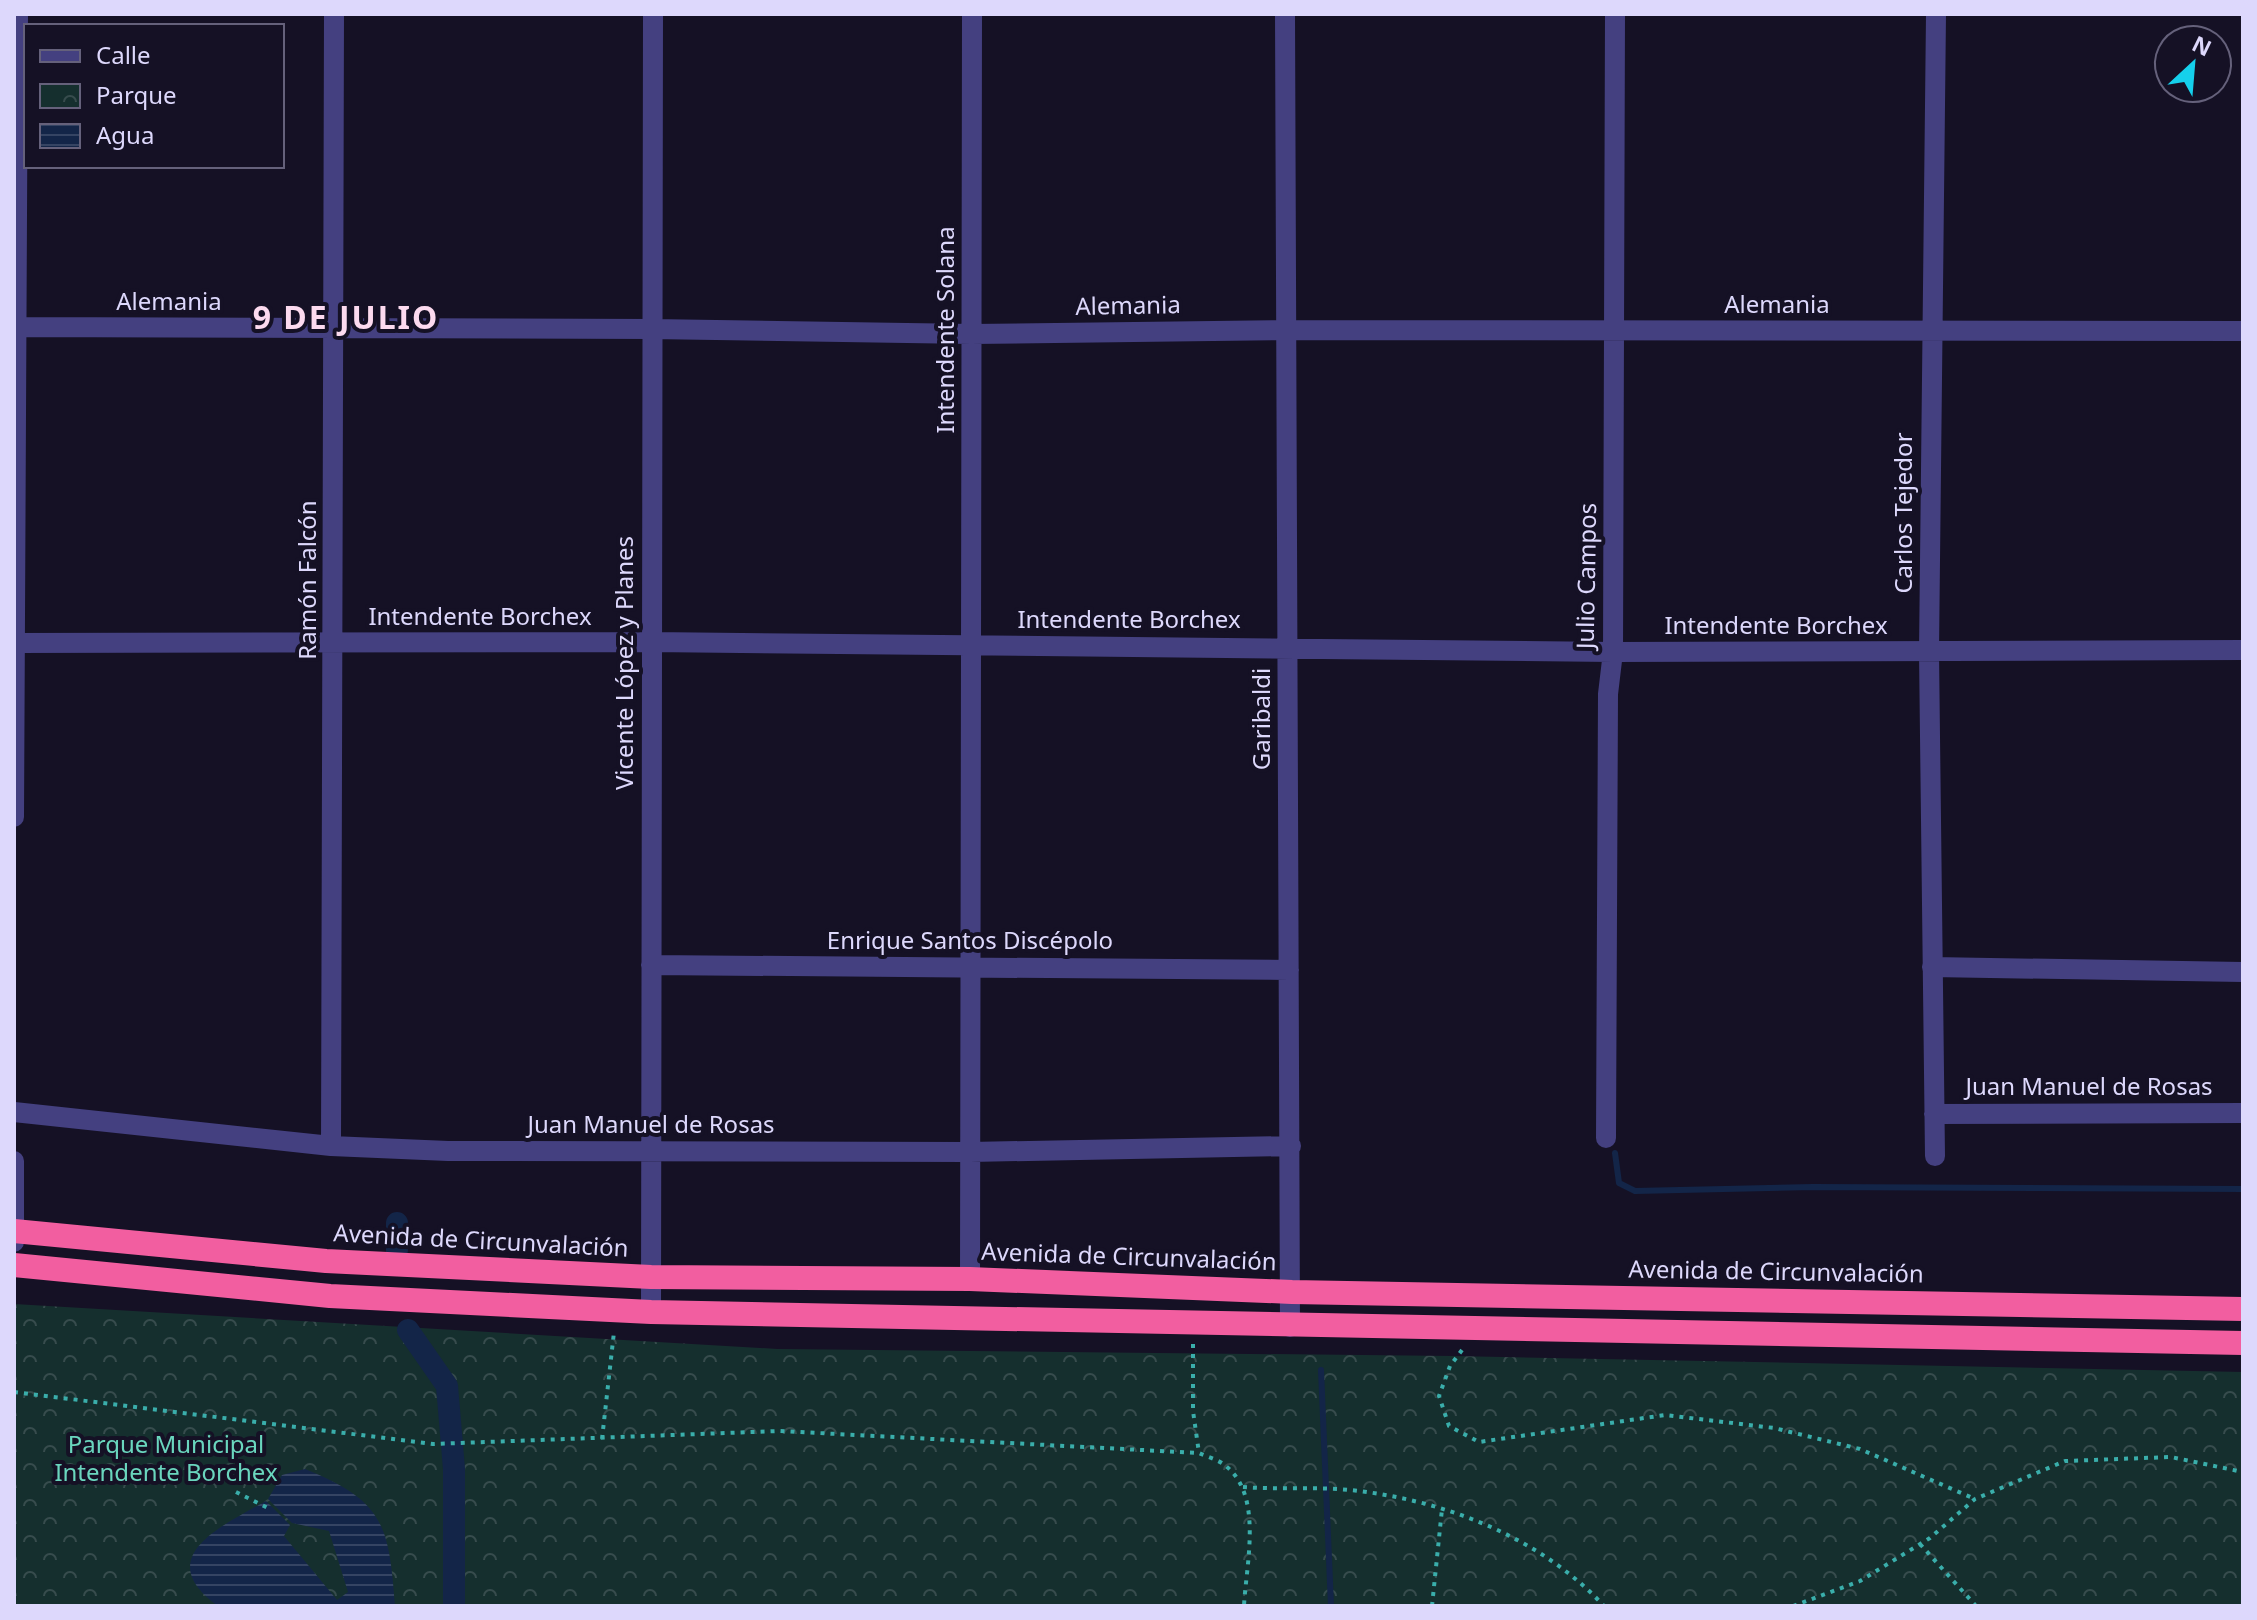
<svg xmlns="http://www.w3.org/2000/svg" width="2257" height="1620" viewBox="0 0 2257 1620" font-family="'Noto Sans',sans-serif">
<defs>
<pattern id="park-crowns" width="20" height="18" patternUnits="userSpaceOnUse" patternTransform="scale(2)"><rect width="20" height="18" fill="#152f2e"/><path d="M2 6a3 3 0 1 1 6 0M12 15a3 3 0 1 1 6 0" fill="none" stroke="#374c4d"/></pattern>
<pattern id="water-rules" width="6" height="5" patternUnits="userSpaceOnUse" patternTransform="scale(2)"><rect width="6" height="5" fill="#132548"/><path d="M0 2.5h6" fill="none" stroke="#354463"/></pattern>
</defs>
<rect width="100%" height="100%" fill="#151125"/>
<path fill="url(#park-crowns)" d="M14 1304 777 1349 1453 1356 2243 1372V1606H14Z"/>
<path fill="url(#water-rules)" d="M305 1469C384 1501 389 1525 395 1606H218C150 1557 222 1526 266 1501L290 1525 284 1536 337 1600 348 1592 329 1531 292 1523 268 1499 282 1475Z"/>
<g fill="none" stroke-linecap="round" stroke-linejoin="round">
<path stroke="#132548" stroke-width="6" d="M1615 1153 1619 1183 1635 1191 1813 1187 2243 1189
M1321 1370 1331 1606"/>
<path stroke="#132548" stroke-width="22" d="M397 1250V1223
M408 1330 447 1386 454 1469V1606"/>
<path stroke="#3aaeab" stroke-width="4" stroke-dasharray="4 6" stroke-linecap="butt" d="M1193 1344V1411L1199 1453
M1462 1350 1450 1366 1439 1396 1449 1426 1479 1442 1665 1415 1774 1428 1860 1449 1975 1499
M14 1392 433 1444 780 1431 1199 1453C1207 1457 1220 1460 1227 1467 1263 1497 1246 1565 1244 1606
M602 1439 614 1332
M1243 1487C1281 1490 1321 1486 1359 1491 1449 1502 1542 1539 1604 1606
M236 1492 270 1509
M1920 1544 1976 1606
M1432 1606 1442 1509
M1793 1606 1860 1581 1930 1538 1975 1499 2065 1461 2171 1457 2243 1472"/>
<path stroke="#444080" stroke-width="20" d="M1285 14 1290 1327
M14 327 652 329 971 334 1286 330 2243 331
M14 643 651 642 1613 652 2243 650
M14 817 18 14
M651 965 1289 970
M1932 967 2243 972
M14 1112 331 1146 448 1151 970 1152 1291 1146
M1934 1114 2243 1113
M1606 1138 1608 694 1613 652 1615 14
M331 1146 334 14
M1935 1156 1929 652 1936 14
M14 1161V1242
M970 1279 972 14
M651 1312 653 14"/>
<path stroke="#f25ea0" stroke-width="24" d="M14 1231 326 1261 651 1277 970 1279 1292 1292 2243 1309
M14 1265 330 1296 651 1312 2243 1343"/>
</g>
<g text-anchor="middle" stroke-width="8" stroke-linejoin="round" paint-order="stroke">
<g font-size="24" fill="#ddd8fc" stroke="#151125">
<text x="169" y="310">Alemania</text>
<text x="1777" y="313">Alemania</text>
<text transform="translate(1128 306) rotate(-1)" y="8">Alemania</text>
<text transform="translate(946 330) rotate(-90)" y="8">Intendente Solana</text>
<text transform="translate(1904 513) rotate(-90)" y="8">Carlos Tejedor</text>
<text transform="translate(1587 576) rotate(-89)" y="8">Julio Campos</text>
<text transform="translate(308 580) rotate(-90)" y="8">Ramón Falcón</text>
<text x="480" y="625">Intendente Borchex</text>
<text x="1129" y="628">Intendente Borchex</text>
<text x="1776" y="634">Intendente Borchex</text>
<text transform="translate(625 663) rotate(-90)" y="8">Vicente López y Planes</text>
<text transform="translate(1262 719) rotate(-90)" y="8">Garibaldi</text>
<text x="970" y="949">Enrique Santos Discépolo</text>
<text x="2089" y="1095">Juan Manuel de Rosas</text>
<text x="651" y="1133">Juan Manuel de Rosas</text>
<text transform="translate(481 1241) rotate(3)" y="8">Avenida de Circunvalación</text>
<text transform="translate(1129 1257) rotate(2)" y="8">Avenida de Circunvalación</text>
<text transform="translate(1776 1272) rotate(1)" y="8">Avenida de Circunvalación</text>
</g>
<g font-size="24" fill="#6ad6be" stroke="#151125">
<text x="166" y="1453">Parque Municipal<tspan x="166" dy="28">Intendente Borchex</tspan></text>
</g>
<g font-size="32" font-weight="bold" letter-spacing="2" fill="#fcdaef" stroke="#151125">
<text x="346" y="329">9 DE JULIO</text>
</g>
</g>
<rect width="2257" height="1620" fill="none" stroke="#ddd8fc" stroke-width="32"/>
<rect x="24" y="24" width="260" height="144" fill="#151125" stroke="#65617b" stroke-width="2"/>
<rect x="40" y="50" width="40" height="12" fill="#444080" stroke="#65617b" stroke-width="2"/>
<text x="96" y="64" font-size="24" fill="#ddd8fc">Calle</text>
<rect x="40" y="84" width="40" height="24" fill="url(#park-crowns)" stroke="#65617b" stroke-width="2"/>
<text x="96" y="104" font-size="24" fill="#ddd8fc">Parque</text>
<rect x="40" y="124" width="40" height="24" fill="url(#water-rules)" stroke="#65617b" stroke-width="2"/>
<text x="96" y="144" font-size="24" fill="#ddd8fc">Agua</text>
<g transform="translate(2193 64) rotate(26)"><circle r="38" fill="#151125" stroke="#65617b" stroke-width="2"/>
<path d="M0-6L14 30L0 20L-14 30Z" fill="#15d0ec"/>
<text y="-12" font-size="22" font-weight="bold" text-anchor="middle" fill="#ddd8fc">N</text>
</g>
</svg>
